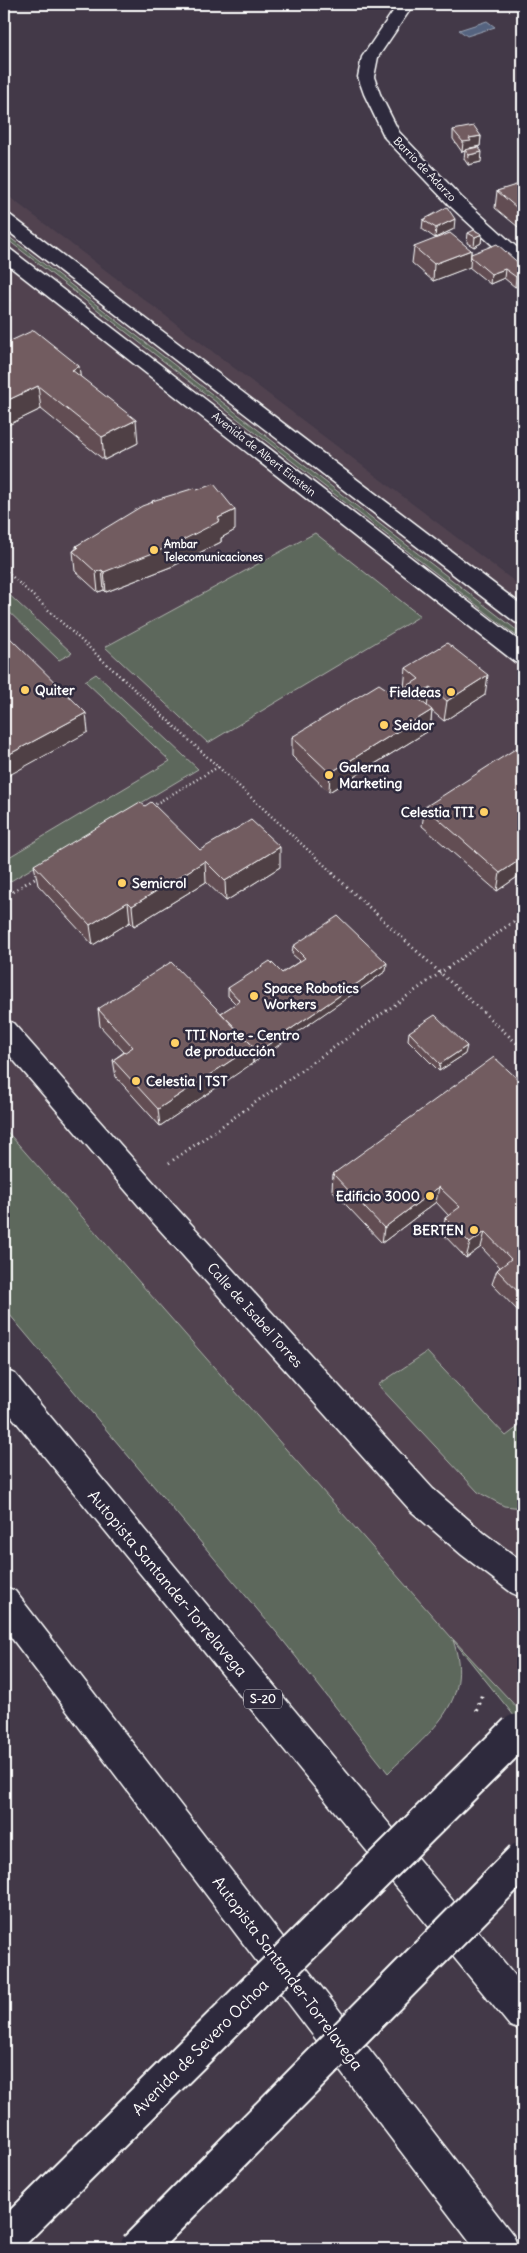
<svg xmlns="http://www.w3.org/2000/svg" width="527" height="2253" viewBox="0 0 527 2253" font-family="Delius,sans-serif">
<rect width="100%" height="100%" fill="#433948"/>
<filter id="ink" filterUnits="userSpaceOnUse"><feTurbulence type="fractalNoise" baseFrequency=".02" numOctaves="2"/><feDisplacementMap in="SourceGraphic" scale="10" xChannelSelector="R" yChannelSelector="G"/><feConvolveMatrix kernelMatrix="1 2 1 2 8 2 1 2 1" color-interpolation-filters="sRGB"/></filter>
<g filter="url(#ink)">
<path fill="#514350" d="M4 193 523 588V1714L451 1637 4 1128Z"/>
<path fill="#5d675b" stroke="#aeb3ad" d="M4 233 523 635V641L4 237Z
M315 533 420 616 208 743 105 647Z
M4 590 72 653 59 660 4 607Z
M96 674 198 769 4 885V860L170 761 85 681Z
M4 1128 451 1637 523 1714V1727L453 1640C475 1703 428 1733 388 1773L277 1633 4 1308Z
M427 1352 506 1436 523 1423V1508L504 1506 478 1492 378 1385Z"/>
<path fill="#55647f" stroke="#99a2b2" d="M487 21 495 27 467 36 459 30Z"/>
<g fill="none" stroke-linecap="round" stroke-linejoin="round">
<g stroke="#fff" stroke-width="3">
<path id="street" d="M398 4H414L378 57 374 77 380 94 399 132 461 197 523 253V268L516 267 449 205 385 138 364 94 358 77 362 57Z
M4 1020 13 1023 171 1202 433 1489 484 1533 523 1562V1598L512 1593 462 1555 411 1511 151 1220 4 1049Z"/>
</g>
<g stroke="#fff" stroke-width="3">
<path id="secondary" d="M4 214 10 215 523 606V625L515 622 4 228Z
M4 247 10 249 523 644V664L515 662 4 262Z"/>
</g>
<g stroke="#fff" stroke-width="3">
<path id="highway" d="M4 1370 15 1374 523 1985V2031L510 2026 4 1407Z
M4 1586 15 1591 513 2235 519 2249H475L4 1628Z"/>
</g>
<path stroke="#fff" stroke-width="2" stroke-dasharray="0.5 2.5" stroke-linecap="butt" d="M4 303 12 299"/>
<path stroke="#fff" stroke-width="2.5" stroke-dasharray="1 3" stroke-linecap="butt" d="M4 569 334 874
M152 806 218 767"/>
<path stroke="#fff" stroke-width="3" stroke-dasharray="1 4" stroke-linecap="butt" d="M332 873 523 1049
M4 897 38 876
M169 1163 523 915"/>
<use href="#street" fill="#2f2a3d" fill-rule="evenodd"/>
<use href="#secondary" fill="#2f2a3d" fill-rule="evenodd"/>
<use href="#highway" fill="#2f2a3d" fill-rule="evenodd"/>
<g stroke="#fff" stroke-width="39" stroke-linecap="butt">
<path id="secondary-bridge" d="M4 2241 517 1732
M137 2249 523 1859"/>
</g>
<path stroke="#fff" stroke-width="4" stroke-dasharray="2 5" stroke-linecap="butt" d="M477 1711 482 1695"/>
<use href="#secondary-bridge" stroke="#2f2a3d" stroke-width="35"/>
</g>
<path fill="#624e53" stroke="#fff" d="M375 4H397L393 10Z
M519 4H523V14L518 11Z
M453 130 481 136 480 146 470 148V149L481 162 468 165 464 159 465 151 462 152 453 139Z
M523 184V231L495 208 497 191Z
M423 220 454 229 435 238 422 229Z
M468 233 482 234 481 243 474 247 467 243Z
M414 247 471 250V254L523 267V283L515 287 504 278 490 284 469 267 433 281 412 263Z
M4 344 80 376 138 443 104 460 41 409 4 427Z
M152 501 235 530 221 538V542L173 566 106 592 104 590 98 592 75 571 73 551 76 549V546L152 503Z
M406 668 485 695 444 721 432 711 430 730 329 792 292 756V737L394 694 404 688Z
M425 807 523 873 497 891 422 826Z
M200 850 280 867 226 901 206 882 134 926 130 922 93 945 38 885 34 865Z
M293 946 386 971 160 1126 116 1077 113 1060 124 1052 100 1026 98 1009 221 1013 236 1004 228 996V988L282 973 300 961 292 954Z
M409 1032 465 1054 439 1071 408 1040Z
M523 1084V1308L519 1312 492 1284 497 1270 500 1267 481 1247 466 1258 442 1233 445 1218 449 1216 436 1202 382 1243 332 1190 333 1174Z"/>
<path fill="#504044" stroke="#fff" d="M393 4H397L393 10Z
M481 136 480 146 470 148V150H465V151L462 152 463 142 469 138Z
M482 152 481 162 468 165 469 155Z
M455 219 454 229 435 238 436 228Z
M482 234 481 243 474 247 475 237Z
M471 250 470 267 433 281 434 264Z
M505 269 504 278 490 284 491 274Z
M523 274V283L515 287 516 277Z
M79 366 82 389 72 370Z
M38 386 41 409 4 427V402Z
M136 420 138 443 104 460 102 437Z
M235 510V530L221 538V542L173 566 106 592 104 572Z
M102 570 104 590 98 592 96 572Z
M488 675 485 695 444 721 447 701Z
M430 687 427 707 415 696Z
M432 710 430 730 329 792 330 773Z
M86 713 88 732 4 778V757Z
M280 847V867L226 901 225 881Z
M523 858V873L497 891 500 873Z
M205 861 206 882 134 926 132 906Z
M128 902 130 922 93 945 90 925Z
M387 963 386 971 253 1063V1055Z
M253 1046V1063L160 1126 158 1109Z
M467 1046 465 1054 439 1071 440 1064Z
M439 1187 436 1202 382 1243 384 1228Z
M485 1232 481 1247 466 1258 470 1243Z
M523 1299V1308L519 1312Z"/>
<path fill="#725b61" stroke="#fff" d="M474 126 481 136 469 138 471 141 463 142 453 130Z
M478 147 482 152 469 155 465 150Z
M522 183 523 184V213L497 191Z
M447 207 455 219 436 228 423 220Z
M474 230 482 234 475 237 468 233Z
M450 233 471 250 434 264 414 247Z
M497 244 523 267V274L516 277 505 269 491 274 471 257V254Z
M34 330 79 366 72 370 136 420 102 437 38 386 4 402V344Z
M214 484 235 510 218 518 220 521 171 546 104 572 102 570 96 572 73 551 78 548 76 546 142 506 153 502 152 501 195 488 197 490Z
M4 632 86 713 4 757Z
M447 643 488 675 447 701 430 687 415 696 432 710 330 773 292 737 379 684 394 694 419 679 406 668Z
M523 744V858L500 873 425 807Z
M140 802 145 806 151 802 200 850 251 820 280 847 225 881 205 861 132 906 128 902 90 925 34 865Z
M338 916 387 963 253 1055V1046L221 1013 240 1001 228 988 270 961 282 973 305 958 293 946Z
M171 962 253 1046 158 1109 113 1060 133 1047 98 1009Z
M435 1015 467 1046 440 1064 409 1032Z
M494 1057 523 1084V1297L497 1270 511 1259 485 1232 470 1243 445 1218 460 1207 439 1187 384 1228 333 1174Z"/>
</g>
<g fill="#ffd166" stroke="#2f2a3d" stroke-width="2">
<circle cx="154" cy="550" r="5"/>
<circle cx="25" cy="690" r="5"/>
<circle cx="451" cy="692" r="5"/>
<circle cx="384" cy="725" r="5"/>
<circle cx="329" cy="775" r="5"/>
<circle cx="484" cy="812" r="5"/>
<circle cx="122" cy="883" r="5"/>
<circle cx="254" cy="996" r="5"/>
<circle cx="175" cy="1043" r="5"/>
<circle cx="136" cy="1081" r="5"/>
<circle cx="430" cy="1196" r="5"/>
<circle cx="474" cy="1230" r="5"/>
</g>
<g text-anchor="middle" stroke-width="5" stroke-linejoin="round" paint-order="stroke">
<g font-size="11" fill="#fff" stroke="#2f2a3d">
<text transform="translate(425 169) rotate(46)" y="4">Barrio de Adarzo</text>
<text transform="translate(264 454) rotate(38)" y="4">Avenida de Albert Einstein</text>
</g>
<g font-size="11" font-weight="bold" fill="#fff" stroke="#2f2a3d" text-anchor="start">
<text x="164" y="548">Ambar<tspan x="164" dy="13">Telecomunicaciones</tspan></text>
</g>
<rect fill="#2f2a3d" stroke="#c1bfc5" stroke-width="1" x="244" y="1689.5" width="38" height="19" rx="4"/>
<g font-size="12" font-weight="bold" fill="#fff">
<text x="263" y="1703">S-20</text>
</g>
<g font-size="14" font-weight="bold" fill="#fff" stroke="#2f2a3d" text-anchor="start">
<text x="35" y="695">Quiter</text>
<text x="441" y="697" text-anchor="end">Fieldeas</text>
<text x="394" y="730">Seidor</text>
<text x="339" y="772">Galerna<tspan x="339" dy="16">Marketing</tspan></text>
<text x="474" y="817" text-anchor="end">Celestia TTI</text>
<text x="132" y="888">Semicrol</text>
<text x="264" y="993">Space Robotics<tspan x="264" dy="16">Workers</tspan></text>
<text x="185" y="1040">TTI Norte - Centro<tspan x="185" dy="16">de producción</tspan></text>
<text x="146" y="1086">Celestia | TST</text>
<text x="420" y="1201" text-anchor="end">Edificio 3000</text>
<text x="464" y="1235" text-anchor="end">BERTEN</text>
</g>
<g font-size="14" fill="#fff" stroke="#2f2a3d">
<text transform="translate(255 1315) rotate(48)" y="5">Calle de Isabel Torres</text>
</g>
<g font-size="16" fill="#fff" stroke="#2f2a3d">
<text transform="translate(168 1583) rotate(50)" y="6">Autopista Santander-Torrelavega</text>
<text transform="translate(288 1973) rotate(53)" y="6">Autopista Santander-Torrelavega</text>
<text transform="translate(200 2047) rotate(-45)" y="6">Avenida de Severo Ochoa</text>
</g>
</g>
<rect width="527" height="2253" fill="none" stroke="#2f2a3d" stroke-width="20"/>
<rect x="10" y="10" width="507" height="2233" fill="none" stroke="#fff" stroke-width="2" filter="url(#ink)"/>
</svg>
